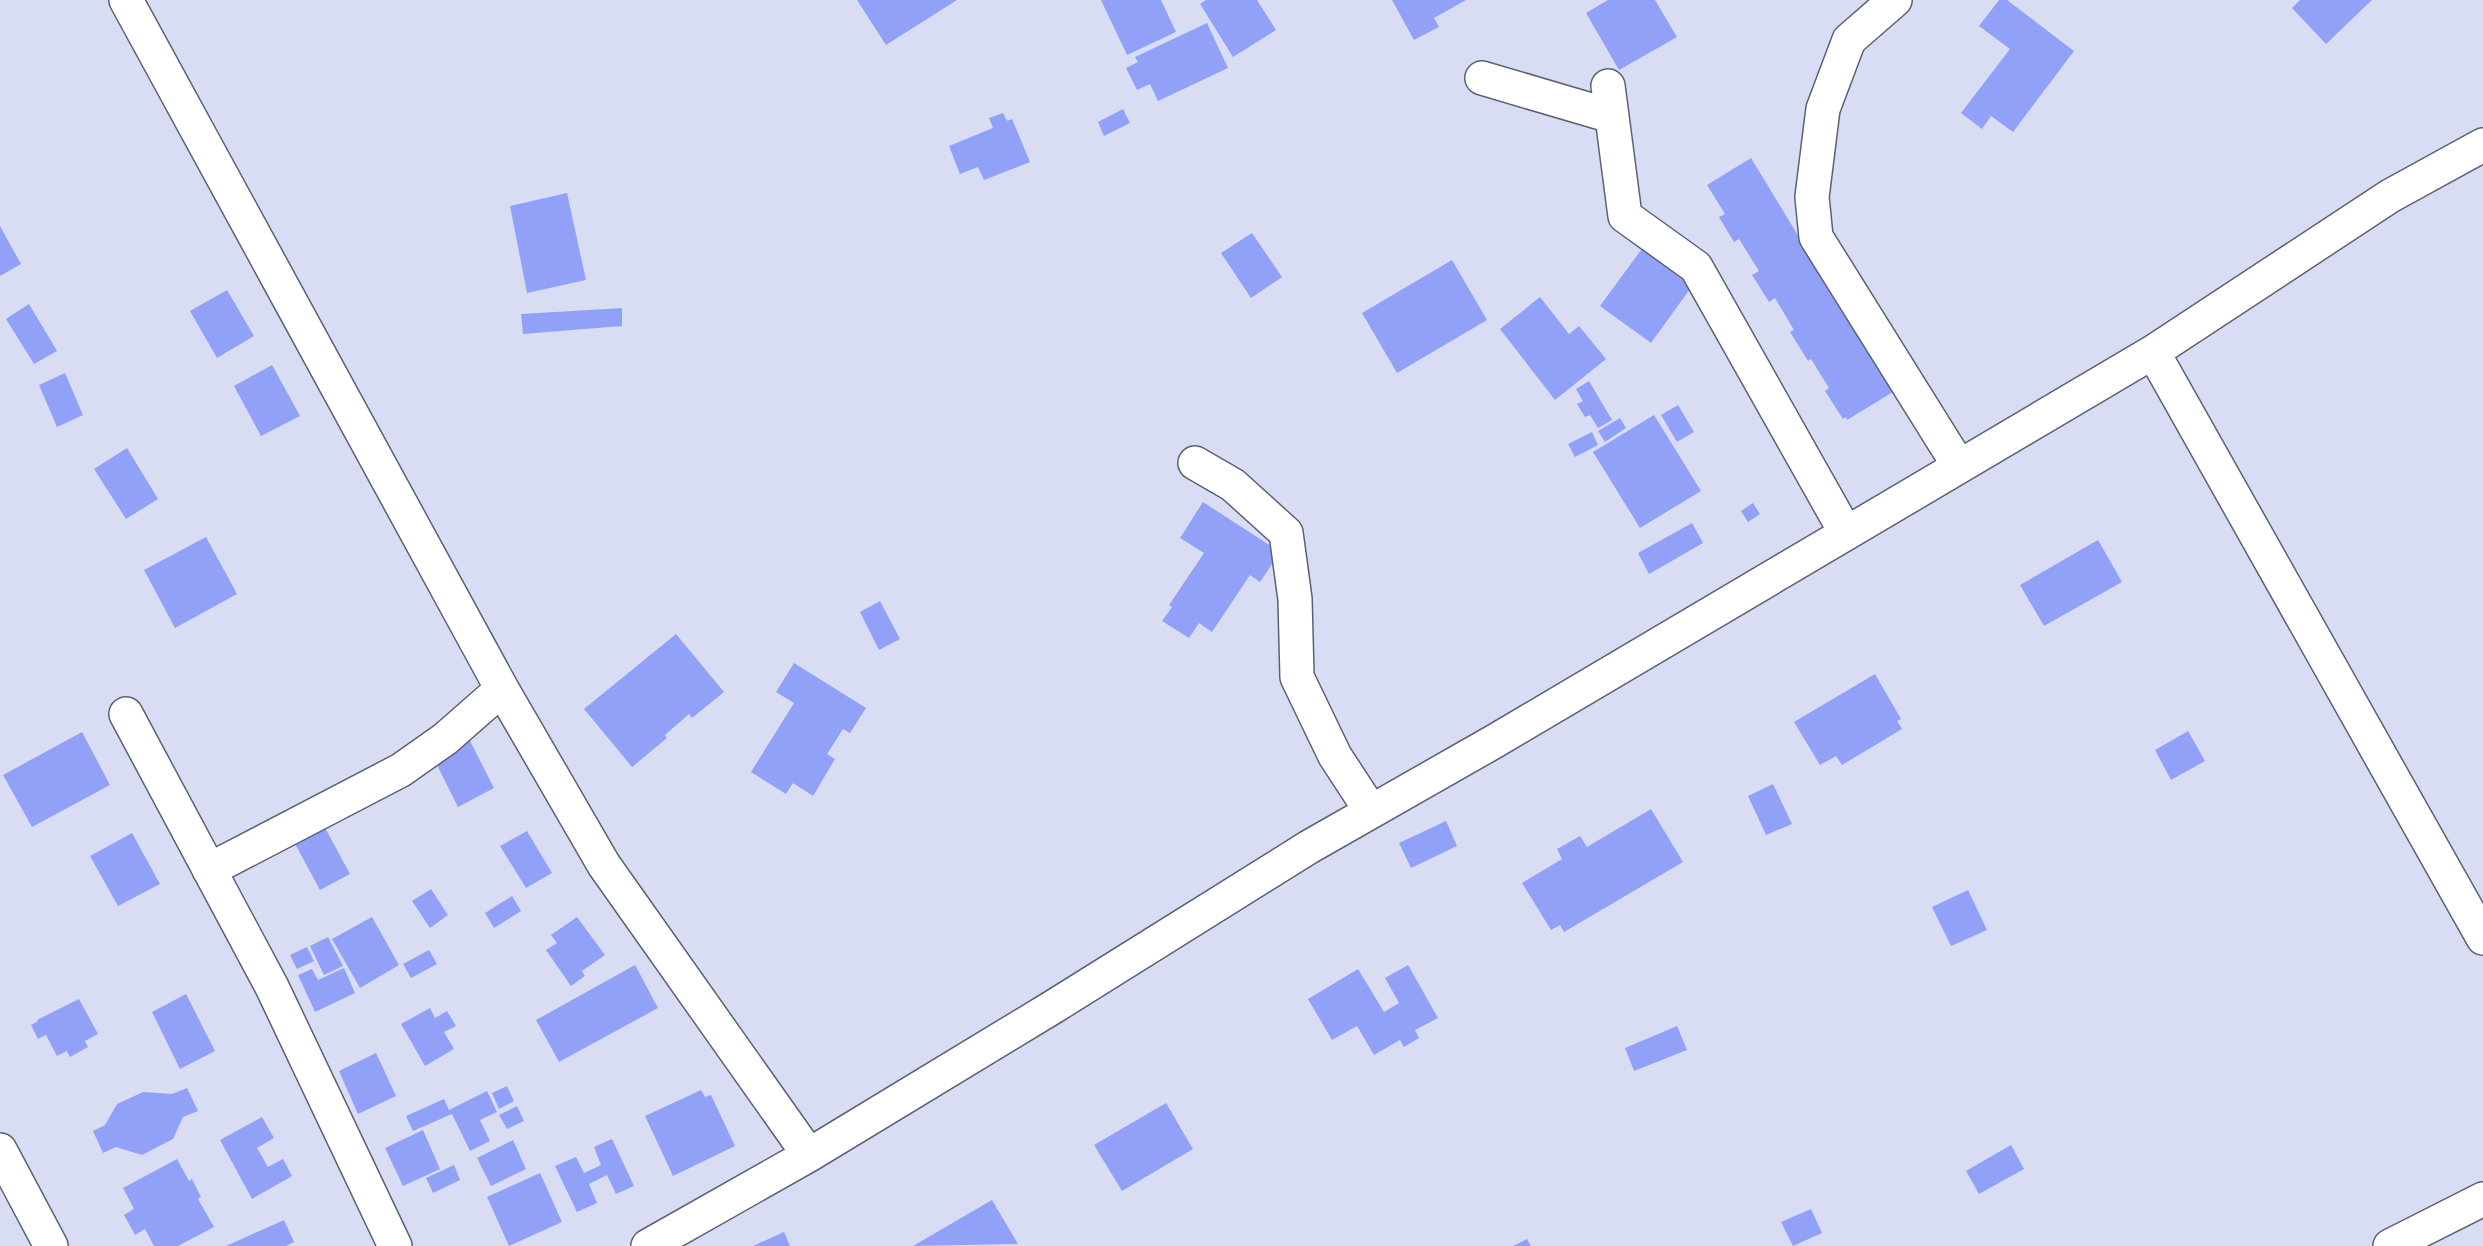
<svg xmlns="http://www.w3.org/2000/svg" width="2483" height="1246" viewBox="0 0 2483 1246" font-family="Rubik,sans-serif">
<rect width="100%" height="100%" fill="#d8ddf4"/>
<path fill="#92a1f8" d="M857 0H957L886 45Z
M1101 0H1161L1176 32 1127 55Z
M1206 0H1257L1276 30 1233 57 1200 4Z
M1392 0H1466L1434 18 1439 27 1414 40Z
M1608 0H1655L1677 37 1619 70 1586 13Z
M1999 0H2007L2074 51 2013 132 1991 116 1982 129 1961 113 2010 49 1979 26Z
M2300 0H2372L2326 44 2292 8Z
M1207 23 1228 68 1158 101 1150 84 1137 90 1126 68 1138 62 1135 57Z
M1123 109 1130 123 1104 136 1098 122Z
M1003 113 1007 121 1012 119 1030 162 984 180 978 167 960 174 949 146 993 128 989 118Z
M1751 158 1893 392 1847 420 1846 417 1843 419 1825 391 1829 388 1811 359 1808 361 1790 332 1794 330 1775 298 1769 302 1752 275 1759 271 1739 239 1734 242 1719 217 1725 214 1707 185Z
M567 193 586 280 527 293 510 206Z
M0 226 21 264 0 276Z
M1252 233 1282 277 1251 298 1221 253Z
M1644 246 1695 282 1651 343 1600 306Z
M1452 260 1487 320 1397 373 1362 313Z
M227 290 254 336 217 358 190 311Z
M1540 297 1569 334 1579 326 1606 359 1555 400 1500 329Z
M29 304 57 351 34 364 6 319Z
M622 308V326L523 334 521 314Z
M272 365 300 416 261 436 234 386Z
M65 373 83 415 57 427 39 385Z
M1589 381 1612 420 1598 428 1590 415 1585 417 1577 404 1583 401 1576 389Z
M1678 405 1694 432 1677 442 1661 415Z
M1654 415 1701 491 1640 528 1593 452Z
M1620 418 1626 428 1605 442 1598 431Z
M1592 432 1598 445 1575 457 1568 444Z
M127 448 158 499 126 519 94 469Z
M1203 502 1280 552 1260 582 1250 575 1212 632 1199 623 1189 638 1162 621 1172 607 1169 605 1204 553 1180 538Z
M1753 503 1760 514 1748 522 1741 511Z
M1692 523 1703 543 1649 574 1638 553Z
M206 537 237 594 175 628 144 570Z
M2098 540 2122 582 2044 626 2020 585Z
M880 601 900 639 879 650 860 612Z
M676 634 724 692 692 718 689 714 665 735 667 738 632 767 584 709Z
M794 663 866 708 850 733 843 729 827 754 835 759 813 796 793 783 786 794 751 772 794 703 776 692Z
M1875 674 1901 719 1897 721 1902 729 1842 765 1836 756 1820 765 1794 722Z
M2188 731 2205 761 2171 780 2155 750Z
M82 732 110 785 32 827 3 775Z
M467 735 494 788 458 807 431 753Z
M1773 784 1792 824 1766 835 1748 796Z
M1651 809 1683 862 1564 932 1560 925 1551 930 1522 883 1562 859 1557 849 1580 836 1587 847Z
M1446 821 1457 846 1411 868 1399 843Z
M323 824 350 874 320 890 293 840Z
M527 831 552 873 526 888 500 846Z
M132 833 160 884 118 906 90 856Z
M431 889 448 915 430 928 412 901Z
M1968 890 1987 930 1951 946 1932 907Z
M512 896 521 911 494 928 485 913Z
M372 917 399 965 360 988 332 939Z
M577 917 605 955 582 971 585 976 571 986 546 950 557 943 551 935Z
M328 937 343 966 324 975 310 946Z
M307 947 314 961 297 969 290 955Z
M429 950 437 964 411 978 403 964Z
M635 965 658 1008 559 1062 536 1020Z
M1408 965 1438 1018 1415 1030 1419 1038 1404 1047 1400 1040 1374 1055 1357 1026 1332 1040 1308 999 1358 969 1384 1012 1399 1003 1385 978Z
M344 968 355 993 315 1012 298 975 312 969 318 980Z
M186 994 215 1051 180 1069 152 1012Z
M79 999 98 1034 85 1041 88 1047 70 1057 67 1051 57 1056 46 1035 38 1039 31 1025 38 1021 37 1020Z
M430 1008 435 1018 447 1011 456 1026 444 1032 454 1049 425 1066 401 1024Z
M1677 1026 1687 1050 1634 1071 1625 1048Z
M376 1053 396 1096 358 1114 339 1071Z
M507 1086 514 1101 499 1109 492 1093Z
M187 1088 198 1111 183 1117 173 1139 142 1155 116 1147 103 1153 93 1131 105 1125 117 1104 143 1092 172 1094Z
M701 1090 705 1097 711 1095 735 1146 673 1176 645 1116Z
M487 1091 497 1112 480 1120 490 1141 470 1151 452 1114 413 1131 406 1116 444 1099 449 1110Z
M1166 1103 1193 1149 1122 1191 1094 1145Z
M517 1106 524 1121 507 1129 499 1115Z
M262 1117 274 1138 257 1148 268 1167 283 1159 292 1176 252 1199 220 1140Z
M423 1130 440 1169 403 1186 385 1148Z
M612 1139 634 1186 616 1194 607 1175 589 1184 597 1203 577 1212 555 1166 576 1157 584 1173 601 1165 594 1147Z
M513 1140 526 1169 491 1186 477 1158Z
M2011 1145 2024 1169 1979 1194 1966 1171Z
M177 1159 189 1181 192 1179 201 1197 198 1199 214 1227 178 1246H154L145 1229 135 1235 124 1215 134 1209 123 1188Z
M454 1165 460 1180 433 1193 426 1178Z
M540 1173 562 1222 509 1246 487 1197Z
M992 1200 1018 1244 913 1246Z
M1811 1209 1822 1233 1793 1246 1781 1222Z
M284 1220 294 1242 286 1246H226Z
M784 1232 790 1246H753Z
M1527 1239 1531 1246H1513Z"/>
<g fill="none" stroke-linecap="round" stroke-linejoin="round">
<g stroke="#5c6074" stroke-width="36">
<path id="minor" d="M126 0 502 689 604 865 809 1155
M1895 0 1849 40 1823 109 1812 197 1816 237 1959 466
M1482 78 1611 116
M1608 86 1625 216 1696 267 1846 533
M2153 352 2483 938
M1195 463 1233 485 1286 533 1295 599 1297 677 1335 756 1371 811
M126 714 272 987 395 1246
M209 870 401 770 445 739 502 689
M0 1150 51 1246
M648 1246 809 1155 1053 1007 1309 847 1495 741 2153 352 2390 196 2483 145
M2390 1246 2483 1199"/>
</g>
<use href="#minor" stroke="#fff" stroke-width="33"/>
</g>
</svg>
